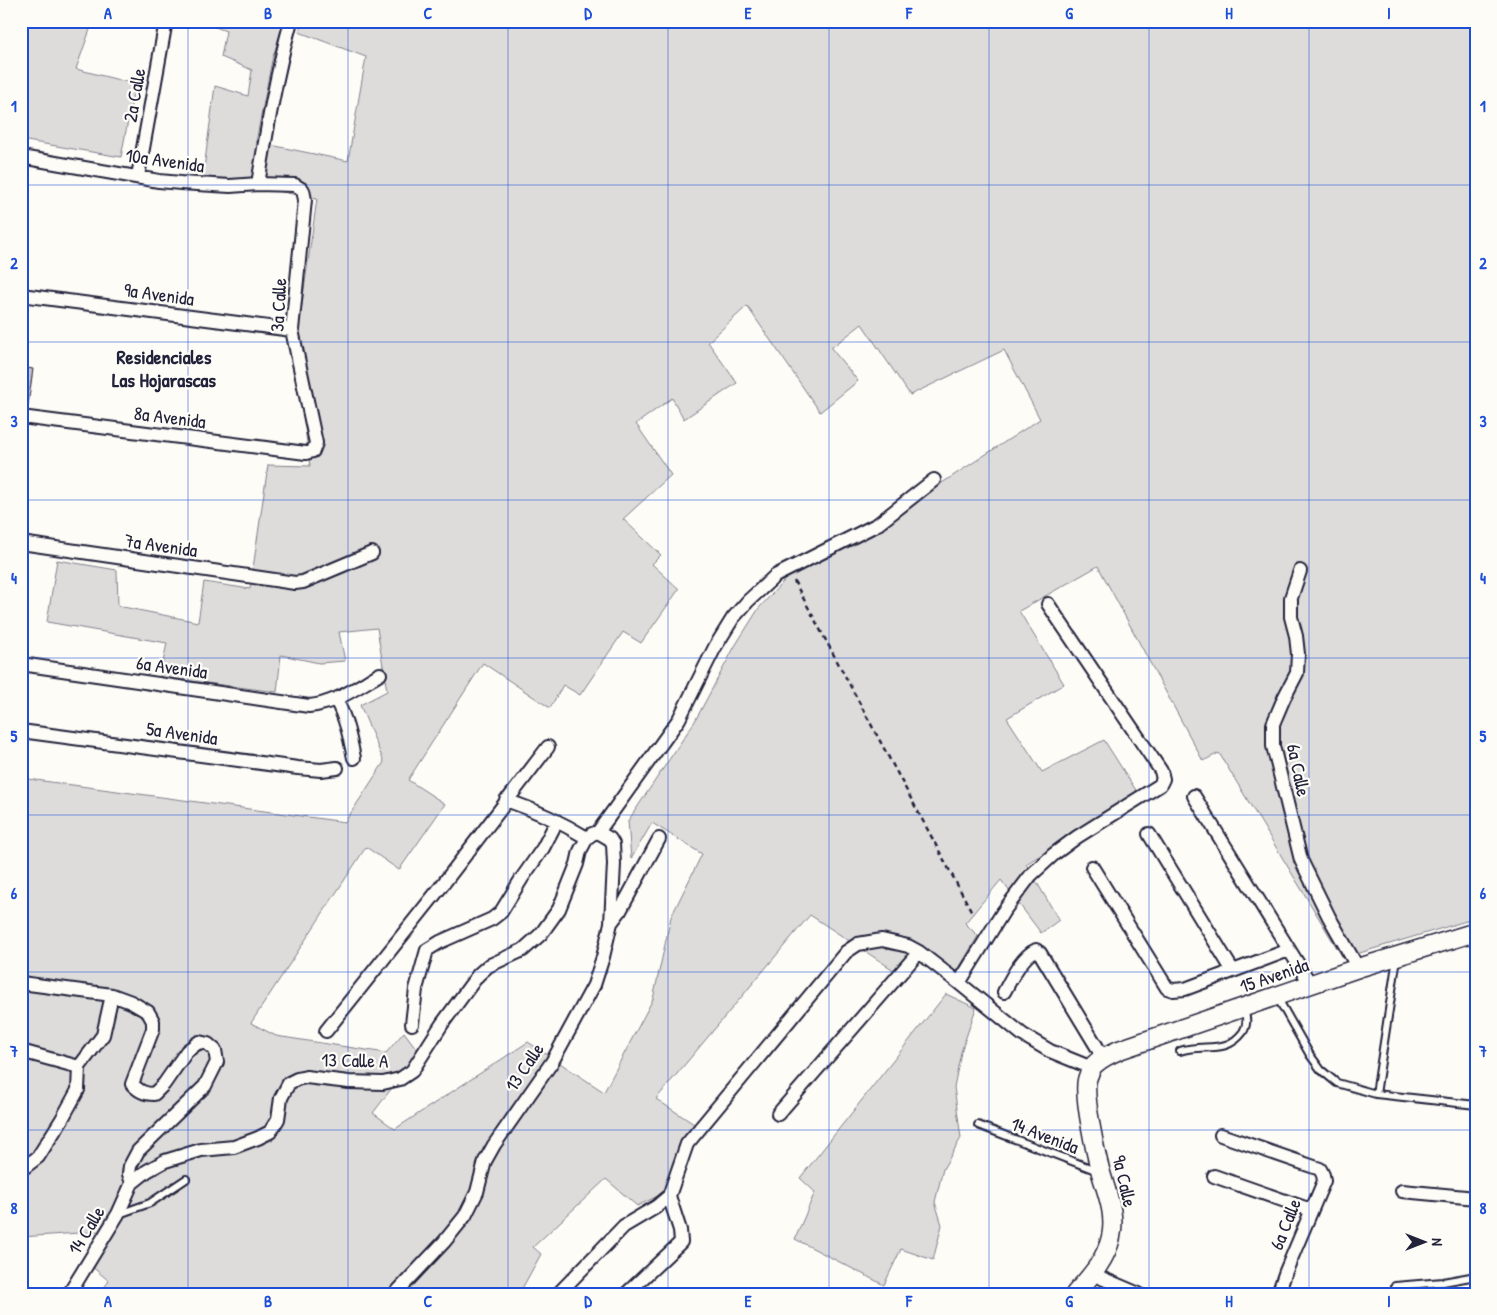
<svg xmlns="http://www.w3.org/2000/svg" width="1497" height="1315" viewBox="0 0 1497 1315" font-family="'Patrick Hand',sans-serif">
<rect width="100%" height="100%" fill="#fdfcf7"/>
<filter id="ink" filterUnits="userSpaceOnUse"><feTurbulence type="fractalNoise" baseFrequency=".02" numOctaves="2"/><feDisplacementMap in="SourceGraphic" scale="10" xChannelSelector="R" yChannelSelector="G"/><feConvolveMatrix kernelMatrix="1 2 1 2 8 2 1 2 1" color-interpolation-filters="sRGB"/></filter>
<g filter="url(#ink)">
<path fill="#dddcdb" stroke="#807f8b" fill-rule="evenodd" d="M21 21H93L76 69 135 84 121 157 21 140Z
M199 21H284L272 60 256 142 348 161 366 57 299 32 302 21H1476V918L1343 958 1219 753 1203 761 1098 566 1019 611 1064 684 1007 718 1042 772 1104 740 1139 795 1026 864 1059 920 1041 933 1001 880 965 923 978 936 955 975 914 945 895 971 810 915 656 1099 694 1124 674 1163 664 1193 637 1206 606 1179 533 1247 541 1254 519 1294H99L109 1281 90 1265 108 1231 21 1237V778L345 822 384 762 360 705 387 691 377 628 339 632 345 661 319 663 281 655 277 692 160 677 167 643 47 622 57 560 117 570 118 606 198 622 204 582 250 589 268 465 310 466 295 352 317 199 203 176 215 86 248 96 252 70 221 57 226 31ZM747 306 820 412 858 381 831 348 862 324 910 395 1004 350 1040 419 945 481 793 571 759 608 735 646 695 721 628 821 631 859 652 823 702 854 671 917 653 999 604 1092 528 1042 395 1129 373 1113 419 1052 404 1032 386 1053 276 1036 251 1023 366 847 399 870 445 804 408 780 483 663 550 708 563 685 580 695 623 632 641 643 679 589 652 564 661 555 623 519 671 475 636 424 672 398 684 419 737 383 708 342Z
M946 994 976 1008 961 1052 954 1087 961 1138 943 1169 935 1202 942 1225 933 1260 901 1249 884 1285 795 1239 815 1192 800 1178Z"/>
<path fill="#c6c6c8" stroke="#22223b" d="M21 367 33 369 28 405H21Z"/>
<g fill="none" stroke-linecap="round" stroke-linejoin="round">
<g stroke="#22223b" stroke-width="10">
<path id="lane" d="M1277 997 1310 1055 1321 1070 1337 1083 1376 1094 1476 1105
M1180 1051C1204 1043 1226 1055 1243 1032 1248 1024 1247 1017 1244 1009
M1376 1094 1397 958
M978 1125 1098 1171
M119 1214 150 1203 186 1179
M1395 1286 1443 1282 1476 1276"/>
</g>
<g stroke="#22223b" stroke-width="16">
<path id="street" d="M21 157 159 181 181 183 230 186 258 184 295 185 303 190 305 200 292 330 316 443 313 451 306 453 21 417
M138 176 166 21
M258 184C267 129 276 75 291 21
M21 295 292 330
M21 543 295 583 303 582 372 553
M1300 571 1291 598V617L1296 636 1298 654 1297 673 1284 698 1273 724V746L1301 860 1329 917 1358 968
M21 664 309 706C335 704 357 687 380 674
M336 700C346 718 350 738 354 758
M21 731 298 768 321 770 337 768
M1194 796 1311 985
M598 832 679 719 715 647 733 618 748 601 775 576 878 524 934 480
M1149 834 1233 971
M1092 867 1167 988 1173 990 1185 989 1289 950
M611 923 620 911 659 839
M21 983 112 995 131 1002 148 1012 153 1021V1029L132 1084C139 1091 144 1094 154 1094L164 1084 187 1051 199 1042 208 1044 215 1050 217 1062 205 1086 138 1151 130 1166 129 1174 132 1183
M959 983 1003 912 1031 875 1054 854 1077 837 1160 785 1163 779 1161 771 1048 604
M1004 992C1011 979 1022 956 1036 950L1040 953 1097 1047 1102 1058
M412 1024 416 989 427 950 440 942 492 919 501 912 522 878 543 848 557 821
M326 1031 440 888 548 747
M21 1051 79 1067
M79 1067 103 1035 112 995
M778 1114 919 952
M1221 1135 1320 1169 1323 1175 1324 1181 1286 1271 1278 1294
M21 1170 38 1157 62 1119 78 1090 79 1067
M1214 1176 1311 1210
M1402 1191 1476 1198
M1092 1274 1139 1294
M21 1293 28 1294
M69 1294 118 1214 132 1183 147 1171 165 1161 201 1150 234 1147 258 1138 270 1132 278 1119 281 1098 289 1083 297 1079 306 1077 349 1082 383 1083 400 1079 412 1071 442 1024 478 975 488 966 523 950 541 934 559 909 577 864 580 851 587 838
M395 1294 444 1242 465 1216 477 1192 485 1161 494 1145 552 1062 594 985 603 957 611 923 614 864 613 844 610 839 598 832 592 834 587 838C561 822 535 810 506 800
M558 1294 624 1226 656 1207 669 1196
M626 1294 681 1242 680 1230 669 1196 687 1144 846 952 858 944 882 940 908 946 919 952 959 983 1023 1035 1050 1051 1092 1068"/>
</g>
<g stroke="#22223b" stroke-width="21">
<path id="secondary" d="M1075 1294C1090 1277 1106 1260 1111 1237 1116 1214 1107 1194 1101 1173 1096 1155 1083 1096 1087 1080 1088 1076 1090 1072 1091 1069 1097 1059 1109 1055 1119 1050L1358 968 1476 932"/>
</g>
<path stroke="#22223b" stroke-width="2.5" stroke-dasharray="5 4" stroke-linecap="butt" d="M794 581 973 914"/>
<use href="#lane" stroke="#fdfcf7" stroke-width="6"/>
<use href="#street" stroke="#fdfcf7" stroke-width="12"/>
<use href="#secondary" stroke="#fdfcf7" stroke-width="18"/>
</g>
</g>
<path fill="none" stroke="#1d4ed8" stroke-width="1" stroke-opacity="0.55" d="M188 21V1294M348 21V1294M508 21V1294M668 21V1294M829 21V1294M989 21V1294M1149 21V1294M1309 21V1294M21 185H1476M21 342H1476M21 500H1476M21 658H1476M21 815H1476M21 972H1476M21 1130H1476"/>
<g text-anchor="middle" stroke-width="4.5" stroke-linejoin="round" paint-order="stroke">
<g font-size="19" fill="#22223b" stroke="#fdfcf7">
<text transform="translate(134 95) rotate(-80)" y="7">2a Calle</text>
<text transform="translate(165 160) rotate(8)" y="7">10a Avenida</text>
<text transform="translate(159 294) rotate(8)" y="7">9a Avenida</text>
<text transform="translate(278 305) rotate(-87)" y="7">3a Calle</text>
<text transform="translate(170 417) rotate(7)" y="7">8a Avenida</text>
<text transform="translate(161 545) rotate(8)" y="7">7a Avenida</text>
<text transform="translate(172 667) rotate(8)" y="7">6a Avenida</text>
<text transform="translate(182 733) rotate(8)" y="7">5a Avenida</text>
<text transform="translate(1299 770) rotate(78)" y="7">6a Calle</text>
<text transform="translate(1274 975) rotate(-19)" y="7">15 Avenida</text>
<text transform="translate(355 1060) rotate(1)" y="7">13 Calle A</text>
<text transform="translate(524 1067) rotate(-56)" y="7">13 Calle</text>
<text transform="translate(1045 1135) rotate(21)" y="7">14 Avenida</text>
<text transform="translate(1125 1181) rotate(77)" y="7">9a Calle</text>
<text transform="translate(1285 1224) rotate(-68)" y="7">6a Calle</text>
<text transform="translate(86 1230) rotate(-59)" y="7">14 Calle</text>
</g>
<g font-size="20" font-weight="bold" fill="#22223b" stroke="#fdfcf7">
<text x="164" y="364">Residenciales<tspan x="164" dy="23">Las Hojarascas</tspan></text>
</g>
</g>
<rect width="1497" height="1315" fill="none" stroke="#fdfcf7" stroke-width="55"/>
<g transform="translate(1424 1242) rotate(90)" stroke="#fdfcf7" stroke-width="4" paint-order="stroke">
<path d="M0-4L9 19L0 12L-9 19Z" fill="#22223b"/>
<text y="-8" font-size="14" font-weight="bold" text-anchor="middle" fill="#22223b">N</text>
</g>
<rect x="28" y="28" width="1442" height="1260" fill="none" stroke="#1d4ed8" stroke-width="2"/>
<g font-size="16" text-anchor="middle" font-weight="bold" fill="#1d4ed8">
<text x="108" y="19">A</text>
<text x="268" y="19">B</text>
<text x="428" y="19">C</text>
<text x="588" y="19">D</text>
<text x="748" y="19">E</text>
<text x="909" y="19">F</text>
<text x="1069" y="19">G</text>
<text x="1229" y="19">H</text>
<text x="1389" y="19">I</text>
<text x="14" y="112">1</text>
<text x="1483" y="112">1</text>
<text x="14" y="269">2</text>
<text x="1483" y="269">2</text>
<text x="14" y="427">3</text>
<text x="1483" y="427">3</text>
<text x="14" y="584">4</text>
<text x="1483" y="584">4</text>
<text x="14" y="742">5</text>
<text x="1483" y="742">5</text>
<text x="14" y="899">6</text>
<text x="1483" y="899">6</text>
<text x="14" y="1057">7</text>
<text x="1483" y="1057">7</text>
<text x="14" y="1214">8</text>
<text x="1483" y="1214">8</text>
<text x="108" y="1307">A</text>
<text x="268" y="1307">B</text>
<text x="428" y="1307">C</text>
<text x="588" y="1307">D</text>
<text x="748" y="1307">E</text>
<text x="909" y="1307">F</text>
<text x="1069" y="1307">G</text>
<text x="1229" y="1307">H</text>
<text x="1389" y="1307">I</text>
</g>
</svg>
